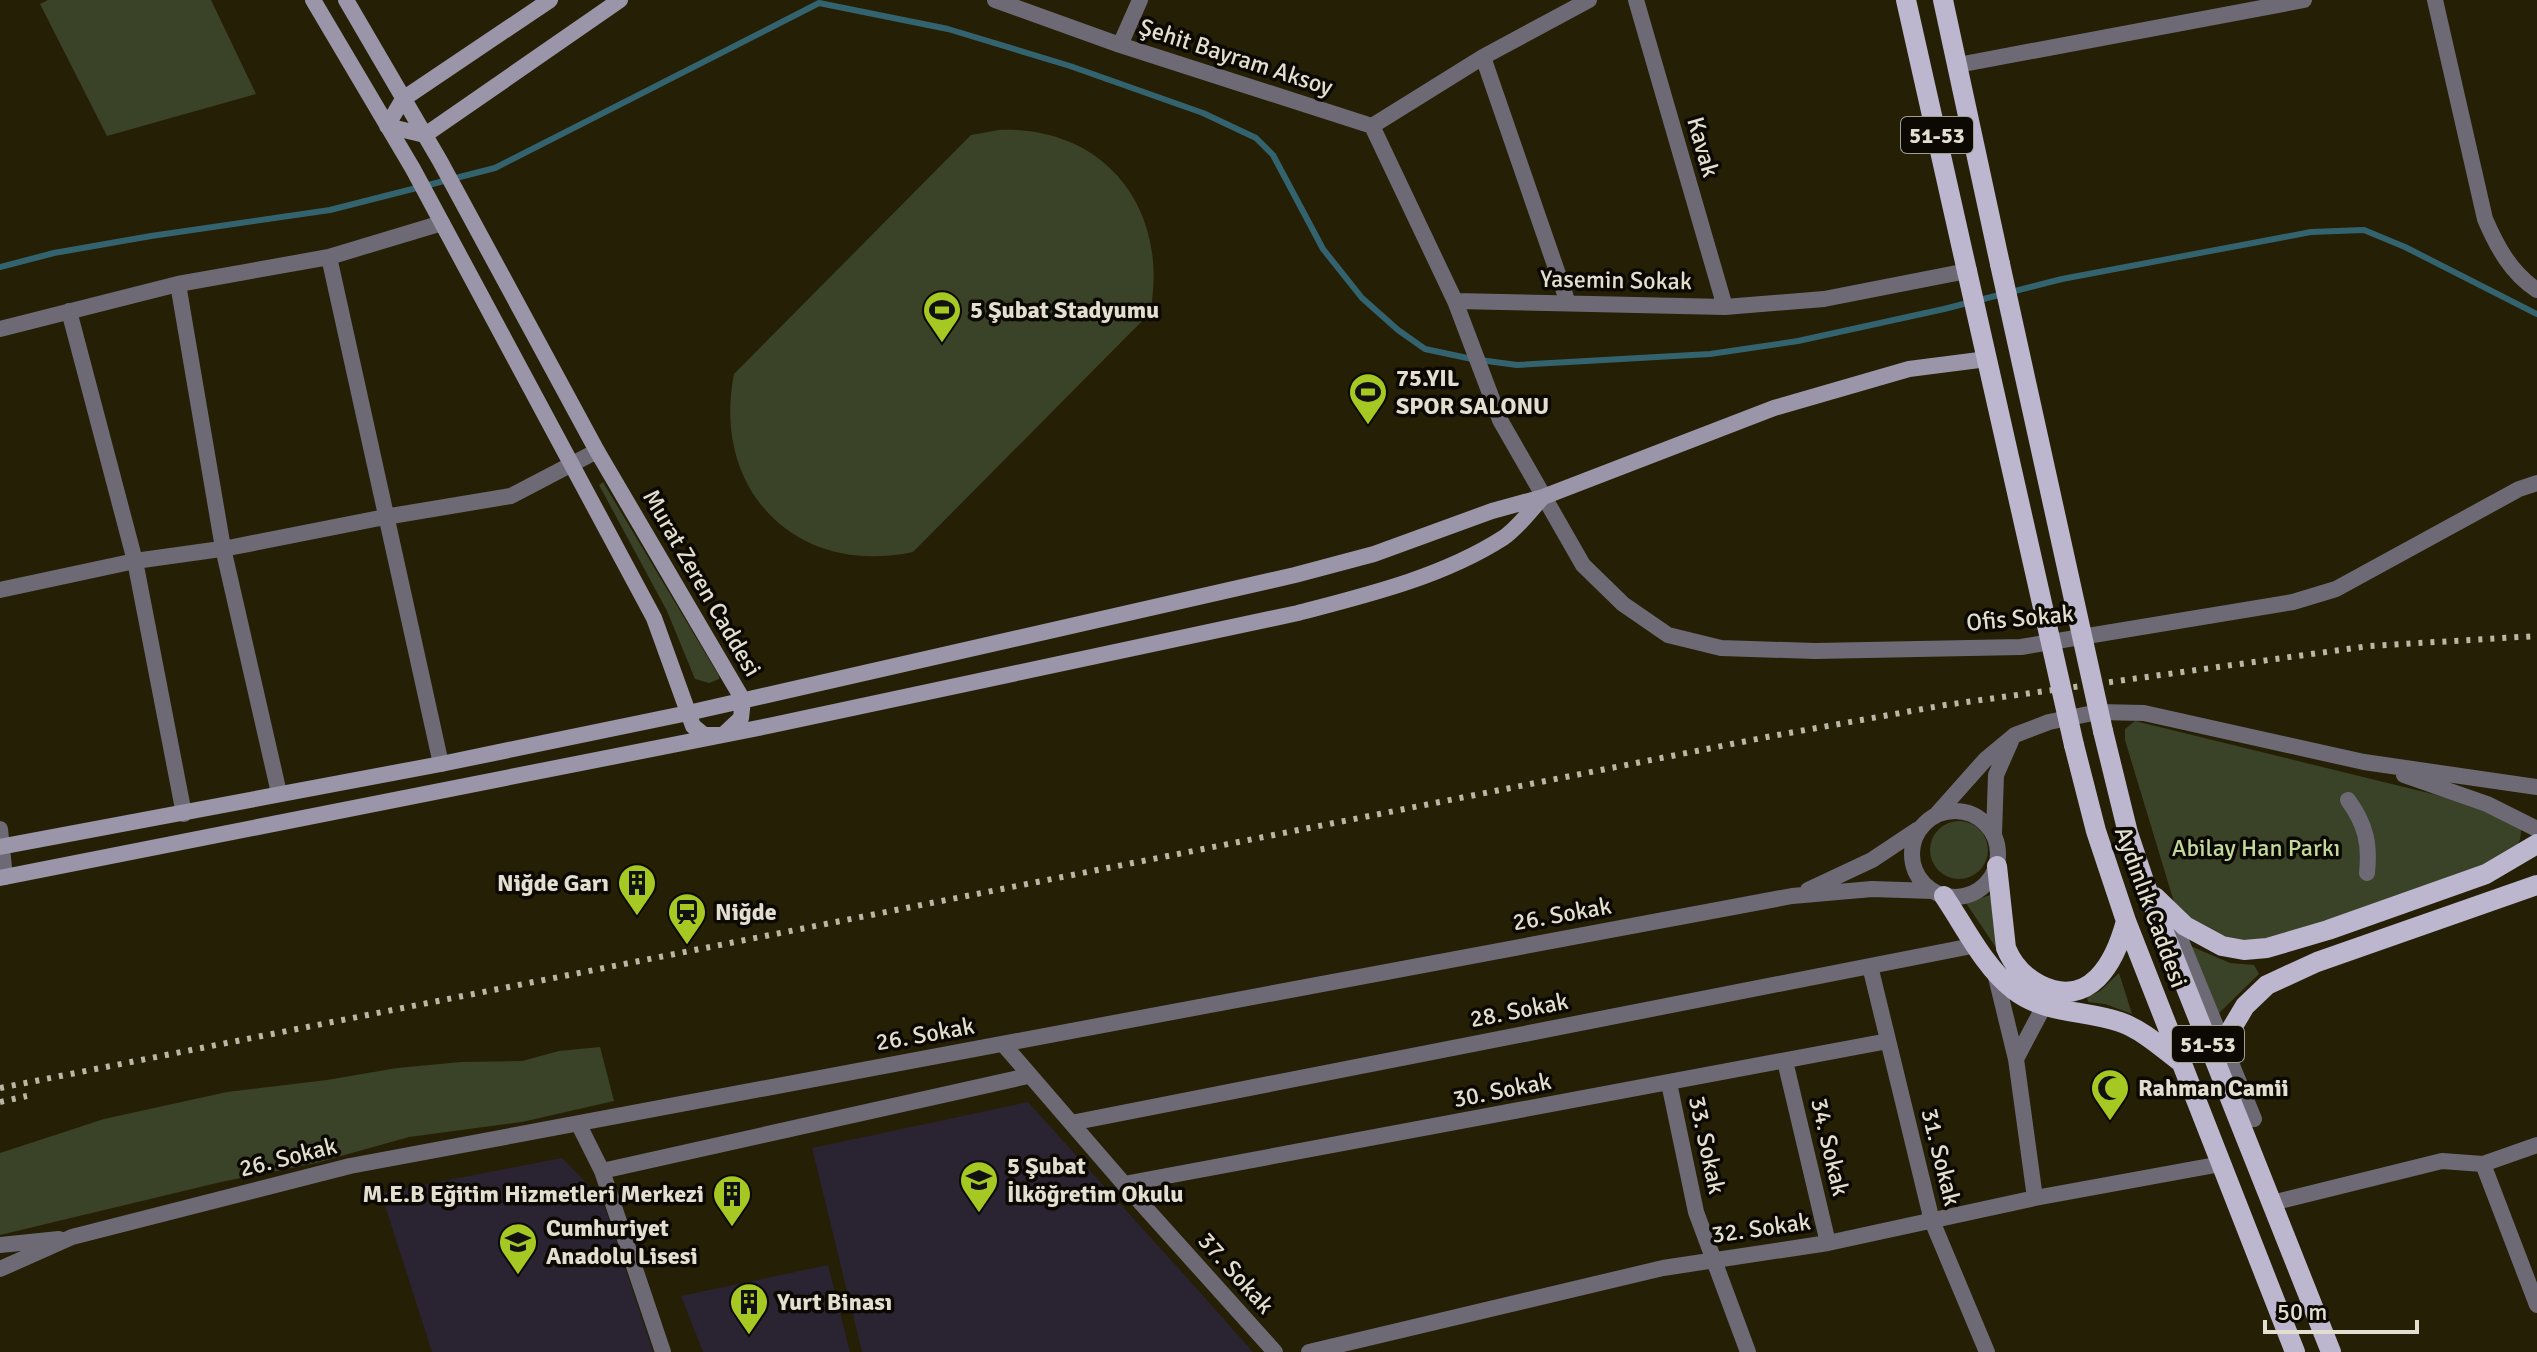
<svg xmlns="http://www.w3.org/2000/svg" width="2537" height="1352" viewBox="0 0 2537 1352" font-family="Signika,sans-serif">
<rect width="100%" height="100%" fill="#251f05"/>
<path fill="#2a2332" d="M1028 1102 1189 1280 1253 1352H862L812 1148Z
M562 1158 602 1199 653 1352H432L381 1193Z
M828 1265 850 1352H703L681 1296Z"/>
<path fill="#3a4328" d="M48 0H211L256 94 107 136 40 4Z
M999 130C1106 126 1170 210 1150 313L913 552C796 577 711 490 734 374L971 135Z
M603 482 719 676V679L709 683 695 679 667 611 599 485Z
M2135 721 2457 800 2514 823 2521 830C2521 842 2517 848 2508 856L2257 945 2230 941 2177 912 2125 740V729Z
M1930 850a29 29 0 1 1 58 0a29 29 0 1 1-58 0Z
M1990 895 1999 952 1966 903Z
M2188 945 2230 963 2254 965 2259 974 2216 1016Z
M2119 973 2132 1014 2105 1004 2088 1002 2087 997 2100 991Z
M600 1047 614 1101 522 1122 409 1137 316 1163 221 1182 0 1235V1153L104 1119 227 1092 327 1080 397 1068 461 1062 522 1061 559 1051Z"/>
<g fill="none" stroke-linecap="round" stroke-linejoin="round">
<path stroke="#33636f" stroke-width="6" d="M0 267 54 253 151 236 330 210 495 168 819 3 948 29 1070 66 1203 113 1256 138 1273 155 1323 249 1362 298 1398 330 1425 349 1472 359 1517 365 1710 354 1798 341 1944 309 2062 279 2311 232 2364 230 2405 247 2537 314"/>
<path stroke="#6d6a76" stroke-width="16" d="M2348 800C2366 825 2370 844 2367 873
M2170 914 2254 1119"/>
<path stroke="#6d6a76" stroke-width="16" d="M995 0 1120 45 1372 126
M1636 0 1725 307
M2435 0 2485 219C2497 247 2511 273 2537 290
M1120 45 1140 0
M1483 57 1568 303
M1372 126 1455 301 1725 307 1824 299 1967 271
M1372 126 1483 57 1589 0
M329 257 441 764
M178 284 223 548 279 793
M1455 301 1500 420 1583 565 1623 604 1668 635 1721 648 1815 651 2021 647 2293 602 2336 589 2519 489 2537 483
M69 311 135 561 184 814
M0 329 178 284 329 257 442 223
M0 590 135 561 228 548 385 517 511 496 597 451
M1870 966 1932 1221 1987 1352
M1995 973 2016 1059 2035 1198
M1003 1044 1124 1184 1275 1352
M2016 1059 2044 1006
M1785 1061 1828 1243
M1669 1083 1696 1212 1748 1352
M1071 1123 1977 945
M579 1125 602 1171 663 1352
M2483 1164 2537 1305
M602 1171 1028 1076
M1124 1184 1888 1041
M2272 1203 2442 1161 2483 1164 2537 1145
M1309 1352 1663 1268 1828 1243 2035 1198 2221 1164"/>
<path stroke="#6d6a76" stroke-width="16" d="M1958 65 2304 0
M2404 775 2487 804 2537 829
M1912 854a43 43 0 1 1 86 0a43 43 0 1 1-86 0Z
M1936 815 1985 760 2015 735 2049 722 2098 712 2144 713 2364 762 2537 787
M0 829 5 877
M1994 834 1996 775 2011 741
M1808 890 1872 860 1917 830
M0 1245 59 1239
M0 1269 72 1237 350 1166 1792 896 1872 889 1933 891"/>
<path stroke="#9a95a8" stroke-width="16" d="M313 0 413 169 654 618 693 726 704 735H723L741 718 743 700 597 451 440 161 346 0
M550 0 403 99 387 126 425 135 620 0
M0 847 441 764 688 713 1295 575 1374 554 1492 511 1543 497 1774 408 1909 369 1987 359
M0 878 768 726 1298 613C1367 595 1442 577 1503 538 1517 529 1530 511 1542 498"/>
<path stroke="#bdb6cf" stroke-width="20" d="M1906 0 1967 271
M1943 0 2000 264
M2103 731 2128 833 2146 887 2331 1352
M2074 745 2096 831 2126 921 2295 1352
M1997 866 2006 948C2013 965 2024 977 2040 985 2090 1010 2115 962 2126 921
M1944 896C1965 927 1984 967 2014 990 2045 1014 2084 1010 2120 1022 2143 1030 2162 1048 2182 1063
M2155 897 2185 926 2222 946 2244 950 2267 948 2328 930 2486 874 2537 844
M2214 1058 2245 1006 2267 985 2317 962 2537 885"/>
<path stroke="#bbb7a5" stroke-width="6" stroke-dasharray="4 8" stroke-linecap="butt" d="M0 1088 1772 736 1945 705 2369 646 2537 636
M0 1102 27 1096"/>
<path stroke="#bdb6cf" stroke-width="20" d="M2000 264 2103 731
M1967 271 2074 745"/>
</g>
<defs>
<g id="stadium-pin" transform="scale(2)"><path d="M0 17L-7.5 6A9.5 9.5 0 1 1 7.5 6Z" fill="#a5c823" stroke="#0c0902"/><path d="M0-5a6.5 5 0 1 0 0 10a6.5 5 0 1 0 0-10ZM-3.5-1.8h7v3.6h-7Z" fill="#111"/></g>
<g id="building-pin" transform="scale(2)"><path d="M0 17L-7.5 6A9.5 9.5 0 1 1 7.5 6Z" fill="#a5c823" stroke="#0c0902"/><path d="M-4-6H4V6H1V3H-1V6H-4ZM-2.5-4.3h1.7v1.8h-1.7ZM.8-4.3h1.7v1.8H.8ZM-2.5-1h1.7V.8h-1.7ZM.8-1h1.7V.8H.8Z" fill="#111"/></g>
<g id="station-pin" transform="scale(2)"><path d="M0 17L-7.5 6A9.5 9.5 0 1 1 7.5 6Z" fill="#a5c823" stroke="#0c0902"/><path d="M-3-6H3Q5-6 5-4V2Q5 4 3 4L4.5 6H3L1.5 4h-3L-3 6H-4.5L-3 4Q-5 4-5 2V-4Q-5-6-3-6ZM-3.5-4v3h7v-3ZM-3.5 1v1.5H-2V1ZM2 1v1.5H3.5V1Z" fill="#111"/></g>
<g id="mosque-pin" transform="scale(2)"><path d="M0 17L-7.5 6A9.5 9.5 0 1 1 7.5 6Z" fill="#a5c823" stroke="#0c0902"/><path d="M3.5-4.9A6 6 0 1 0 3.5 4.9A5 5 0 1 1 3.5-4.9Z" fill="#111"/></g>
<g id="school-pin" transform="scale(2)"><path d="M0 17L-7.5 6A9.5 9.5 0 1 1 7.5 6Z" fill="#a5c823" stroke="#0c0902"/><path d="M0-5L7-2L0 1L-7-2ZM-4 1L0 2.5L4 1V4Q0 6-4 4Z" fill="#111"/></g>
</defs>
<g fill-rule="evenodd">
<use href="#stadium-pin" x="942" y="310"/>
<use href="#stadium-pin" x="1368" y="392"/>
<use href="#building-pin" x="637" y="883"/>
<use href="#station-pin" x="687" y="912"/>
<use href="#mosque-pin" x="2110" y="1088"/>
<use href="#school-pin" x="979" y="1180"/>
<use href="#building-pin" x="732" y="1194"/>
<use href="#school-pin" x="518" y="1242"/>
<use href="#building-pin" x="749" y="1302"/>
</g>
<g text-anchor="middle" stroke-width="7" stroke-linejoin="round" paint-order="stroke">
<g fill="#0c0902" stroke="#a29f92" stroke-width="2">
<rect x="1901" y="117" width="72" height="36" rx="6"/>
<rect x="2172" y="1026" width="72" height="36" rx="6"/>
</g>
<g font-size="22" font-weight="bold" fill="#e3dfd0">
<text x="1937" y="143">51-53</text>
<text x="2208" y="1052">51-53</text>
</g>
<g font-size="24" fill="#e3dfd0" stroke="#0c0902">
<text transform="translate(1236 57) rotate(18)" y="8">Şehit Bayram Aksoy</text>
<text transform="translate(1703 147) rotate(74)" y="8">Kavak</text>
<text transform="translate(1616 280) rotate(1)" y="8">Yasemin Sokak</text>
<text transform="translate(702 583) rotate(60)" y="8">Murat Zeren Caddesi</text>
<text transform="translate(2020 618) rotate(-5)" y="8">Ofis Sokak</text>
<text transform="translate(2151 907) rotate(70)" y="8">Aydınlık Caddesi</text>
<text transform="translate(1562 914) rotate(-10)" y="8">26. Sokak</text>
<text transform="translate(1519 1010) rotate(-11)" y="8">28. Sokak</text>
<text transform="translate(925 1034) rotate(-10)" y="8">26. Sokak</text>
<text transform="translate(1502 1090) rotate(-11)" y="8">30. Sokak</text>
<text transform="translate(1707 1145) rotate(78)" y="8">33. Sokak</text>
<text transform="translate(1830 1147) rotate(77)" y="8">34. Sokak</text>
<text transform="translate(288 1157) rotate(-14)" y="8">26. Sokak</text>
<text transform="translate(1941 1157) rotate(76)" y="8">31. Sokak</text>
<text transform="translate(1761 1228) rotate(-8)" y="8">32. Sokak</text>
<text transform="translate(1236 1273) rotate(48)" y="8">37. Sokak</text>
</g>
<g font-size="24" font-weight="bold" fill="#e3dfd0" stroke="#0c0902" text-anchor="start">
<text x="970" y="318">5 Şubat Stadyumu</text>
<text x="1396" y="386">75.YIL<tspan x="1396" dy="28">SPOR SALONU</tspan></text>
<text x="609" y="891" text-anchor="end">Niğde Garı</text>
<text x="715" y="920">Niğde</text>
<text x="2138" y="1096">Rahman Camii</text>
<text x="1007" y="1174">5 Şubat<tspan x="1007" dy="28">İlköğretim Okulu</tspan></text>
<text x="704" y="1202" text-anchor="end">M.E.B Eğitim Hizmetleri Merkezi</text>
<text x="546" y="1236">Cumhuriyet<tspan x="546" dy="28">Anadolu Lisesi</tspan></text>
<text x="777" y="1310">Yurt Binası</text>
</g>
<g font-size="24" fill="#c3d99b" stroke="#0c0902">
<text x="2256" y="856">Abilay Han Parkı</text>
</g>
</g>
<path d="M2265 1320v12h152v-12" fill="none" stroke="#e3dfd0" stroke-width="4"/>
<text x="2277" y="1320" font-size="24" fill="#e3dfd0" stroke="#0c0902" stroke-width="6" paint-order="stroke">50 m</text>
</svg>
